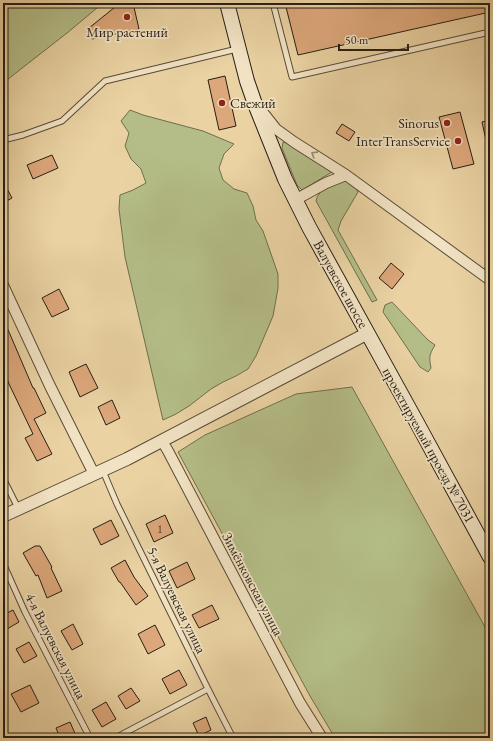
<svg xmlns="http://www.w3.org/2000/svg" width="493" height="741" viewBox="0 0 493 741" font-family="'EB Garamond',serif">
<rect width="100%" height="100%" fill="#ead2a2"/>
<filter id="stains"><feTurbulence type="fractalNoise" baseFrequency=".005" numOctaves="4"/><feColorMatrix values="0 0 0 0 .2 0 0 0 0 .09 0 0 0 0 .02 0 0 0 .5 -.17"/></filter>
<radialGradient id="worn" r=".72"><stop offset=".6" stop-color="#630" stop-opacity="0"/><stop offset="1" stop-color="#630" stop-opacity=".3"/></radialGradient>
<path fill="#b4bd87" stroke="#6e6e4e" d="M3 3H103L67 33 3 83Z
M130 110 143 115 203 131 234 144 224 154 219 168 223 180 234 189 247 193 253 206 256 220 263 231 278 274V288L273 316 256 356 248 369 236 376 223 382 211 389 189 406 176 414 163 420 125 257 119 209 120 195 133 190 146 183 141 169 131 159 125 146 129 133 121 121Z
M283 142 287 143 331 170 332 172 302 190 297 185 282 148Z
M345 180 355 187 358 192 341 221 338 230 377 300 372 302 316 201C318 188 334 185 345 180Z
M392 302 428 340 435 345C429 355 429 357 431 368L428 372 420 367 383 312 385 305Z
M352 387 490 636V738H335L310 696 178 452 205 435 296 394Z"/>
<path fill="#dca77a" stroke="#271e15" d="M120 3H133L139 29 92 39 89 28Z
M285 3H490V12L298 55Z
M225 76 236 126 219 130 208 80Z
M460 112 474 164 453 169 439 117Z
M490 120V145H487L482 122Z
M342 124 355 132 349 141 336 133Z
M52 155 58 168 33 179 27 165Z
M3 181 12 198 3 203Z
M391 263 404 274 392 289 379 278Z
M59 289 69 309 52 317 42 298Z
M3 318 33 388H34L46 413 34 419 52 454 37 461 25 438 33 434 10 386 3 370Z
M86 364 98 388 80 397 69 372Z
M112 400 120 418 106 425 98 407Z
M165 515 173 533 154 542 146 524Z
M111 520 119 536 101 545 93 529Z
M35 546H40L52 567 51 568 62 591 47 598 38 575 36 576 23 553Z
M125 560 134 577 148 596 136 605 120 582H119L111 568Z
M187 562 195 579 177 588 169 571Z
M212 605 219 619 199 628 192 615Z
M13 610 19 622 7 629 3 621V615Z
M73 624 83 644 72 650 61 631Z
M155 625 165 645 148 654 138 634Z
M29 642 37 656 24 663 16 649Z
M179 670 187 685 170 694 162 679Z
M30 685 39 703 21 712 11 694Z
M131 688 140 701 126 709 118 696Z
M106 702 116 719 102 727 92 710Z
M206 717 211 730 199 736 193 723Z
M70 722 77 738H60L56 728Z"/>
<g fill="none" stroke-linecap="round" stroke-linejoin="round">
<g stroke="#584b38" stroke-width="7">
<path id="service" d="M273 3 292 77 490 32
M3 140 23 135 62 121 105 81 237 49
M103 471 117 504 208 689 233 738
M3 478 18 508
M3 563 25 612 90 738
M115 738 208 689"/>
</g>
<g stroke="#584b38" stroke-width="12">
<path id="minor" d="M261 110 276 129 294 142 346 175 490 280
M295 200 326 183 346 175
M3 285 50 386 94 474
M162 441 168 451 300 703 322 738"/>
</g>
<g stroke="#584b38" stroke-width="14">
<path id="tertiary" d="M3 516 127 459 368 333"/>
</g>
<g stroke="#271e15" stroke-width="16">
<path id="secondary" d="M227 3 247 81 255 104 285 179 309 227 416 421 490 557"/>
</g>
<use href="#service" stroke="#f1e2c3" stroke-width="5"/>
<use href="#minor" stroke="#f1e2c3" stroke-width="10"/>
<use href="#tertiary" stroke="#f1e2c3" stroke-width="12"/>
<use href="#secondary" stroke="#f1e2c3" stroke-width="14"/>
</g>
<defs><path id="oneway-chevron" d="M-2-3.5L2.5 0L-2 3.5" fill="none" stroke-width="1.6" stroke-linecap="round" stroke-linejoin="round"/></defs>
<use stroke="#968a75" href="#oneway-chevron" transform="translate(314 154) rotate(-148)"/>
<g fill="#8f2418" stroke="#f1e2c3" stroke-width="1.5">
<circle cx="127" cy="17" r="4"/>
<circle cx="222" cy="103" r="4"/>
<circle cx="447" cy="123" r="4"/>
<circle cx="458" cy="141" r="4"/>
</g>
<g text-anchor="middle" stroke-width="3.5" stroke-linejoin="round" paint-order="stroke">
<g font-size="12" fill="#54402e">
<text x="160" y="533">1</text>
</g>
<g font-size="14" fill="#271e15" stroke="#f1e2c3" text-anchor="end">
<text x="127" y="37" text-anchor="middle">Мир растений</text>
<text x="230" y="108" text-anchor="start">Свежий</text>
<text x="439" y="128">Sinorus</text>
<text x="450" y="146">InterTransService</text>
</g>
<g font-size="14" fill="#271e15" stroke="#f1e2c3">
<text transform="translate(341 284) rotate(61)" y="5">Валуевское шоссе</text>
<text transform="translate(429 445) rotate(61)" y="5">проектируемый проезд № 7031</text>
<text transform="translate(253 584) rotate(62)" y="5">Зимёнковская улица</text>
<text transform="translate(177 600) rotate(64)" y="5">5-я Валуевская улица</text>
<text transform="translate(56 646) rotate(63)" y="5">4-я Валуевская улица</text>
</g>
</g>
<rect width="493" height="741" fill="none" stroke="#ead2a2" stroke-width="16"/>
<rect x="4" y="4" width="485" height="733" fill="none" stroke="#271e15" stroke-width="2"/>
<rect x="8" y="8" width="477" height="725" fill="none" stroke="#271e15"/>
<path d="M339 44v6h69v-6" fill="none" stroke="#271e15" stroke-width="2"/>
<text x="345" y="44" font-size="12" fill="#271e15" stroke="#f1e2c3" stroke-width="3" paint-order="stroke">50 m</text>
<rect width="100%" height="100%" filter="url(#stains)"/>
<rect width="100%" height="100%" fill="url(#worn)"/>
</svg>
